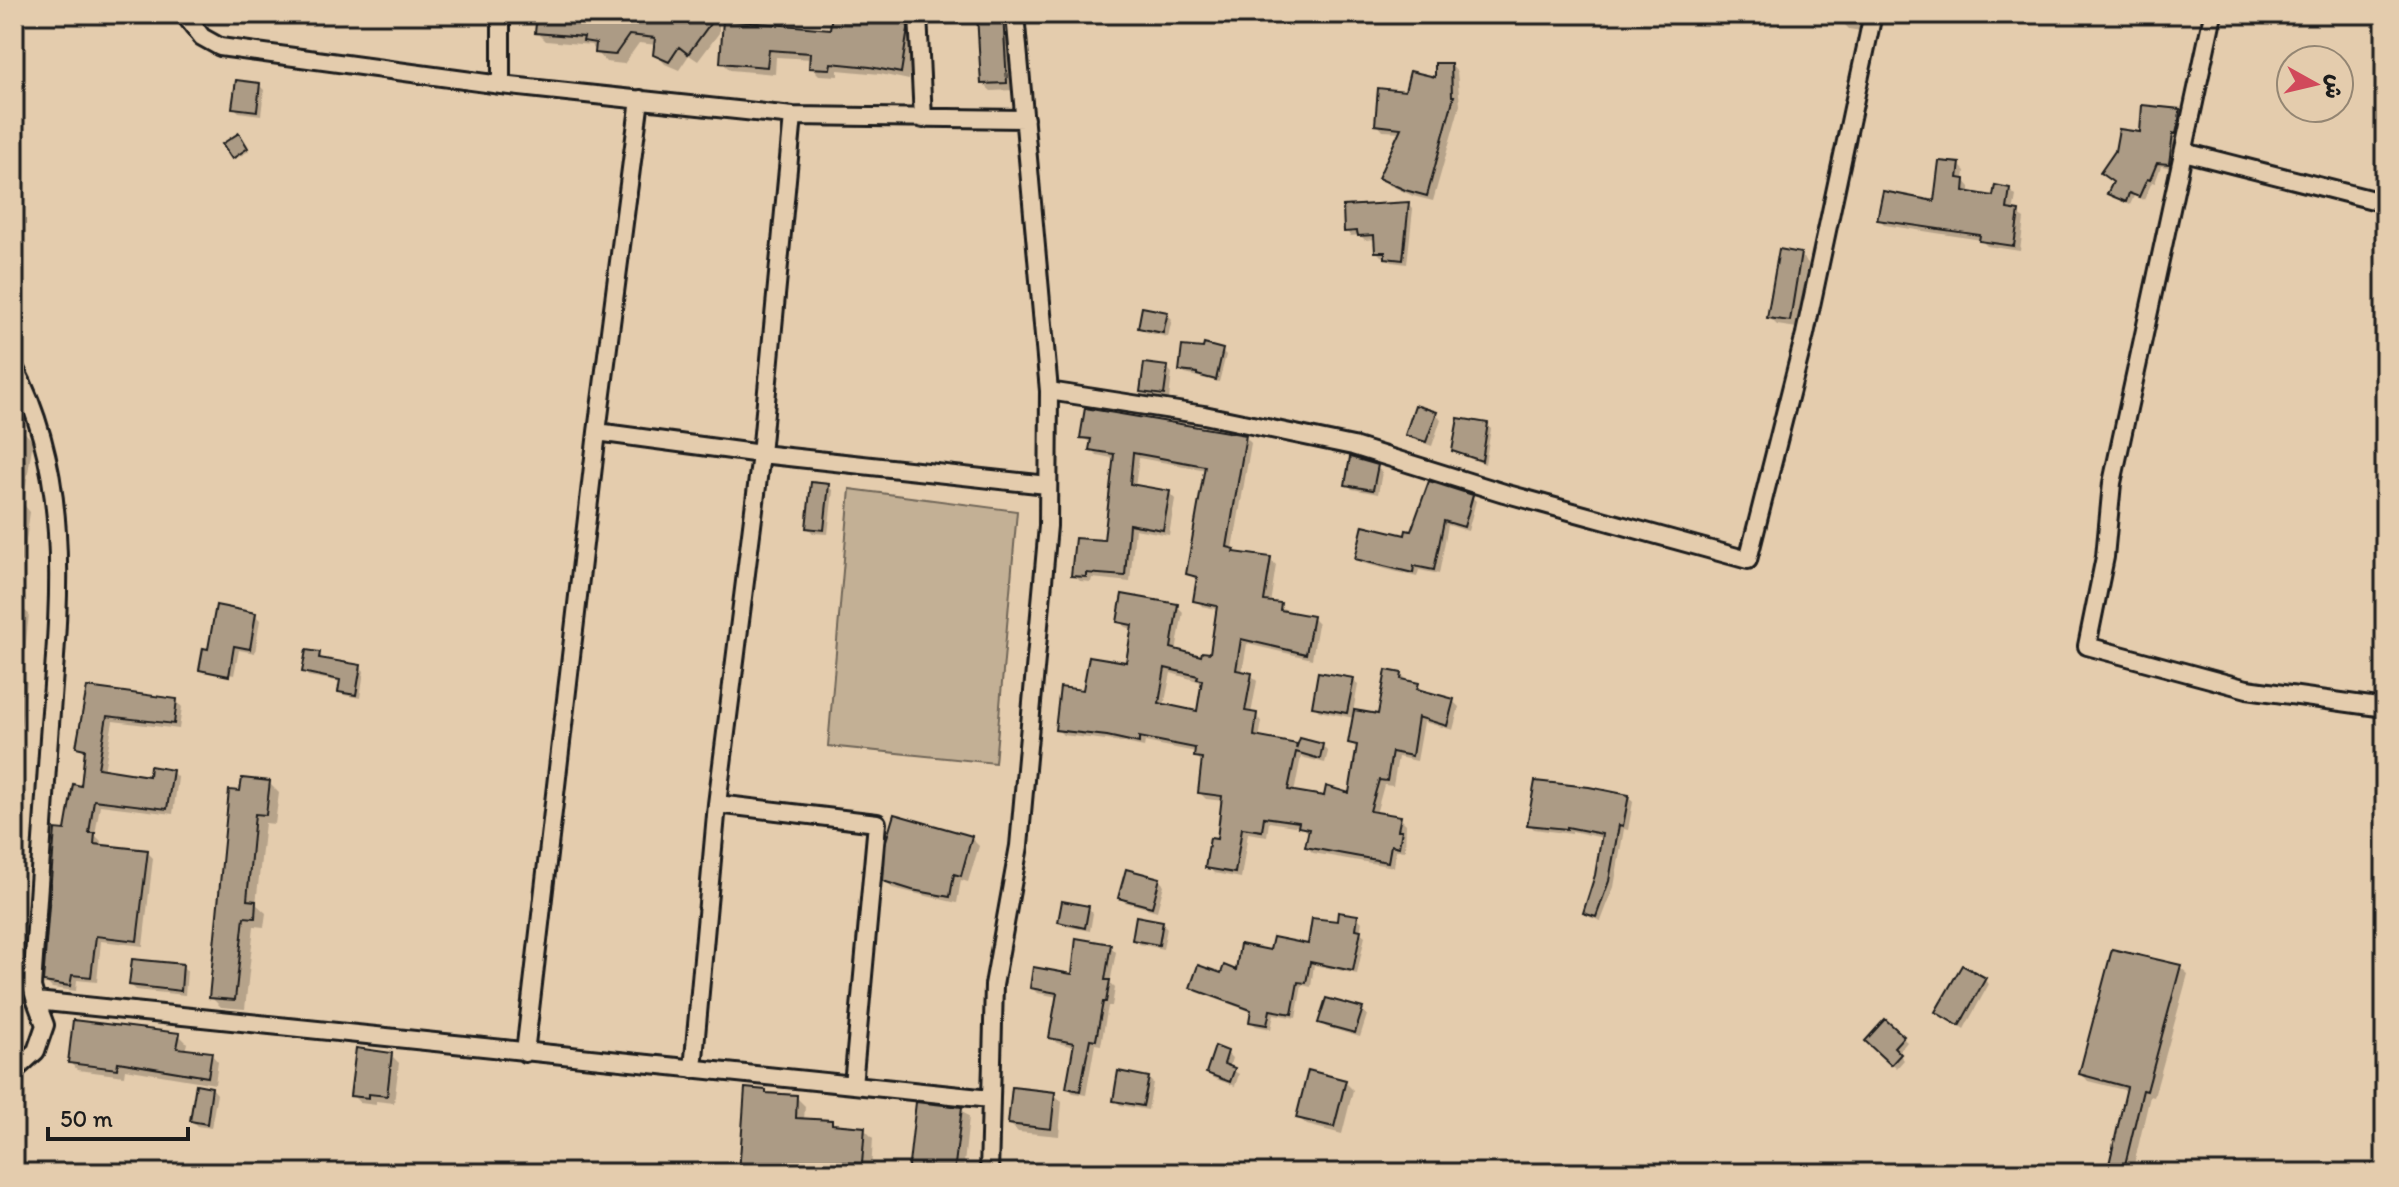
<svg xmlns="http://www.w3.org/2000/svg" width="2399" height="1187" viewBox="0 0 2399 1187" font-family="Itim,'Playpen Sans Arabic',sans-serif">
<rect width="100%" height="100%" fill="#e4ccad"/>
<filter id="ink" filterUnits="userSpaceOnUse"><feTurbulence type="fractalNoise" baseFrequency=".0125" numOctaves="2"/><feDisplacementMap in="SourceGraphic" scale="16" xChannelSelector="R" yChannelSelector="G"/><feConvolveMatrix kernelMatrix="1 2 1 2 8 2 1 2 1" color-interpolation-filters="sRGB"/></filter>
<g filter="url(#ink)">
<path fill="#c3b095" stroke="#706658" stroke-width="2" d="M850 489 1017 511 995 763 828 746Z"/>
<path fill="#0003" fill-rule="evenodd" d="M539 14H719V33L698 61 689 55 679 70 665 64 656 54 657 45 639 43 624 64 606 62 591 45 546 41 537 32Z
M869 14H914L915 38 909 80 880 74 838 70V76L819 75 811 67 812 59 776 57 775 74 730 70 722 62 725 22 895 37Z
M979 14H1009L1014 90 991 91 983 84Z
M1796 14H1864L1861 31 1849 29 1845 25Z
M1451 65 1457 72 1460 105 1433 201 1413 196 1387 184 1380 177 1401 132 1383 131 1377 124 1406 93 1437 80Z
M259 85 264 90 261 115 239 112 234 107Z
M2179 110 2184 115 2180 137H2177L2173 168 2161 166 2155 183 2152 182 2144 200 2134 196 2130 205 2114 198 2110 193 2142 135Z
M240 138 249 151 235 159 233 158Z
M1959 165 1965 171 1964 180 1970 187V194L1995 198 2009 190 2016 196 2013 212 2024 219 2020 251 1987 246 1981 240 1885 225 1879 219 1936 204Z
M1408 204 1413 209 1407 264 1392 262 1386 256 1382 257 1377 252 1376 239 1365 240 1360 235 1351 236 1346 231Z
M1800 255 1808 263 1797 328 1777 325 1769 317Z
M1167 314 1172 319 1168 337 1145 332 1140 327Z
M1222 351 1226 355 1219 382 1185 374 1181 370Z
M1167 368 1172 373 1169 399 1147 396 1142 391Z
M1436 414 1441 419 1432 446 1412 439 1407 434Z
M14 422 21 429 20 432 25 433 33 441 23 504 30 512 23 562 14 560Z
M1487 425 1491 429 1485 464 1458 454 1454 450Z
M1082 437H1245L1251 443 1233 549 1238 554 1270 559 1276 565 1270 604 1312 618 1318 624 1312 659 1247 644 1242 673 1251 675 1257 681 1251 714 1262 721 1259 739 1299 748 1322 746 1328 752 1325 763 1301 757 1294 793 1325 798 1350 795 1359 749 1350 743 1354 718 1319 711 1314 706 1353 680 1358 685 1353 712 1379 716 1401 675 1424 691 1453 701 1459 707 1453 730 1424 722 1417 761 1398 757 1393 786 1384 785 1376 814 1400 818 1406 824 1405 851 1396 850 1394 867 1313 853 1307 847 1310 833 1300 827 1269 822 1267 836 1248 833 1241 878 1214 873 1208 867 1219 842 1224 801 1206 799 1200 793 1202 762 1196 756V752L1145 742 1144 747 1115 741 1063 735 1057 729 1085 692 1127 664 1133 629 1125 627 1119 621 1177 606 1183 612 1176 652 1203 658 1211 655 1219 610 1202 606 1196 600 1199 581 1188 574 1207 470 1139 458 1135 487 1169 493 1175 499 1169 535 1135 529 1130 582 1092 578 1091 582 1080 581 1074 575 1106 542 1116 459 1097 455 1091 449 1092 444ZM1171 673 1204 683 1199 713 1164 706Z
M1376 467 1382 472 1378 494 1352 489 1347 484Z
M828 486 833 491 828 534 813 533 808 528Z
M1471 496 1476 501 1468 531 1448 525 1439 574 1419 570 1417 577 1362 563 1357 558 1406 537Z
M14 598 17 605 29 614 22 677 27 682 14 784Z
M255 615 260 620 255 653 239 650 234 675 204 669V673L201 670 209 651Z
M320 654 323 661 360 667 364 671 360 698 344 695 340 691 342 682 308 676 304 672Z
M88 689 176 701 182 707 179 729 113 721 104 771 150 778 172 772 178 778 173 814 100 805 95 835 101 841 100 846 147 852 153 858 143 946 101 941 97 982 77 980 76 991 52 988 45 981 67 832 82 788 86 753 78 746Z
M269 783 279 793 275 824 265 823 256 904 266 913 264 927 254 926 245 1009 221 1007 211 997 242 793Z
M1628 797 1633 802 1628 830 1624 829 1614 887 1601 921 1590 917 1585 912 1597 876 1603 838 1572 831V834L1534 829 1529 824Z
M971 838 979 846 968 882 961 880 957 903 892 888 885 880Z
M1159 880 1164 885 1157 911 1125 902 1120 897Z
M1088 908 1093 913 1090 931 1065 926 1060 921Z
M1357 917 1362 922 1360 932 1365 936 1357 974 1314 965 1311 987 1302 985 1296 1018 1274 1014 1271 1029 1256 1026 1251 1022 1252 1012 1197 992 1193 987 1237 972 1272 952 1309 947 1338 924Z
M1162 923 1167 928 1163 949 1139 944 1134 939Z
M1110 946 1116 952 1110 983 1115 988 1112 1006H1108L1101 1045 1095 1044 1086 1095 1073 1093 1068 1088 1075 1047 1057 1043 1051 1038 1058 997 1037 993 1032 988 1074 976Z
M182 966 187 971 185 995 136 990 131 985Z
M2180 967 2188 974 2154 1097 2150 1096 2132 1173H2109L2128 1091 2088 1081 2081 1073Z
M1984 980 1989 984 1964 1029 1938 1012Z
M1362 1010 1367 1015 1360 1037 1326 1027 1321 1022Z
M1885 1022 1907 1042 1898 1053 1904 1060 1897 1068 1868 1041Z
M179 1035 187 1043 185 1051 211 1054 218 1062 215 1084 125 1069 124 1076 78 1070 70 1063Z
M1227 1053 1232 1058 1229 1068 1239 1074 1235 1086 1213 1078 1208 1073Z
M391 1055 399 1063 394 1103 376 1101V1105L360 1103 352 1095Z
M1148 1078 1153 1083 1148 1110 1120 1105 1115 1100Z
M1345 1082 1353 1090 1342 1134 1307 1125 1298 1117Z
M212 1088 217 1094 211 1128 197 1126 192 1121Z
M765 1091 769 1095 796 1097 805 1106 804 1120 864 1129 873 1138 871 1172 836 1170V1173H741Z
M1054 1094 1062 1102 1059 1136 1018 1132 1010 1124Z
M961 1109 969 1117 963 1173H910Z"/>
<path fill="#ac9b85" stroke="#1c1c1c" stroke-width="2" fill-rule="evenodd" d="M537 14H655L712 21 688 54 679 47 669 62 653 55 655 38 629 35 615 55 595 53 596 43 583 41 584 37 535 33Z
M832 14H907L908 29 901 73 870 67 831 63 830 69 809 68 810 53 769 50 767 67 720 63 723 20 830 29Z
M977 14H1003L1007 83 981 84Z
M1435 63H1451L1452 96H1454L1427 196 1405 190 1378 178 1401 128 1375 125 1378 88 1405 91 1410 71 1435 77Z
M236 80 260 83 257 111 232 108Z
M2142 105 2180 109 2179 120 2176 134 2173 133 2169 164 2157 163 2150 180 2147 179 2139 197 2129 193 2126 202 2107 194 2113 182 2100 173 2115 151 2119 129 2140 132Z
M239 133 248 148 232 159 222 144Z
M1939 161 1960 163 1958 178 1965 179 1964 191 1993 196 1995 185 2010 188 2007 209 2019 211 2014 246 1979 241 1980 235 1877 220 1883 191 1934 201Z
M1409 202 1403 260 1385 258V252H1375L1374 235 1358 236 1357 231 1344 232 1343 206Z
M1779 249 1801 253 1790 321 1767 318Z
M1142 307 1168 312 1163 333 1138 328Z
M1204 344 1223 349 1216 380 1197 375V373L1179 371 1182 346 1203 348Z
M1144 363 1168 366 1164 395 1140 392Z
M1415 405 1437 412 1426 442 1405 435Z
M1085 408 1246 435 1227 547 1235 549 1234 552 1271 557 1264 601 1281 603 1280 610 1313 616 1306 654 1241 639 1236 670 1252 673 1245 711 1257 713 1254 736 1297 744 1296 749 1300 738 1323 744 1320 759 1296 752 1288 790 1324 796 1326 786 1349 793 1357 745 1348 743 1354 710 1378 714 1386 670 1402 673 1401 679 1419 683 1417 689 1454 699 1447 726 1418 717 1412 756 1392 752 1387 781 1379 780 1370 811 1401 816 1398 830H1402L1399 847 1391 845 1388 862 1305 847 1309 829 1298 827 1299 822 1264 817 1262 831 1242 828 1235 873 1205 868 1210 838 1217 839 1222 796 1198 793 1202 758 1194 757 1195 748 1139 737V743L1107 736 1055 730 1060 687 1083 690 1089 656 1126 662 1132 625 1117 622 1122 594 1178 604 1171 648 1201 656 1202 652 1210 653 1217 606 1193 601 1197 577 1186 574 1205 466 1133 453 1130 484 1170 491 1163 530 1129 524 1125 576 1086 573V577L1071 576 1075 538 1104 540 1114 454 1089 450 1091 439 1080 438ZM1165 668 1198 676 1197 679 1202 680 1197 711 1159 703Z
M1458 418 1488 423 1482 461 1452 451Z
M1350 457 1378 465 1373 490 1345 485Z
M1429 481 1473 495 1464 527 1444 521 1434 570 1414 566 1413 573 1355 559 1363 525 1405 535 1406 530 1411 531Z
M811 482 829 484 824 530 806 528Z
M216 605 256 613 250 649 234 646 229 676 199 670 203 648 208 649Z
M306 650 320 652 319 658 361 665 356 695 338 692 340 680 302 672Z
M1318 672 1354 678 1347 713 1312 707Z
M87 687 177 699 174 724 107 716 98 768 149 776 150 766 173 770 167 809 94 800 89 833H95L94 844 148 850 137 941 96 936 91 977 72 975 70 986 43 982 55 829 65 830 73 784 81 786 85 749 76 747Z
M242 778 270 781 266 815 255 814 247 900 256 901 255 918 244 917 235 1000 209 998 229 790 240 791Z
M1535 781 1589 787 1629 795 1623 826 1619 825 1609 881 1596 917 1583 913 1595 875 1602 834 1567 827V829L1527 825Z
M894 814 972 836 961 876 954 874 950 897 912 890 883 881 886 841Z
M1126 869 1160 878 1152 907 1118 898Z
M1062 901 1089 906 1085 928 1058 922Z
M1338 912 1358 915 1356 929 1361 930 1353 971 1310 962 1306 983 1298 982 1292 1014 1270 1010 1267 1025 1249 1022 1251 1010 1190 988 1198 965 1221 973 1224 965 1236 970 1240 944 1270 950 1273 937 1308 944 1312 918 1337 921Z
M1136 916 1163 921 1159 945 1132 940Z
M1076 938 1111 944 1105 980H1110L1106 1002H1103L1096 1040 1090 1039 1080 1091 1066 1088 1074 1043 1049 1038 1057 993 1030 988 1033 967 1072 974Z
M2112 949 2181 965 2147 1091 2143 1090 2123 1173H2107L2127 1087 2079 1074Z
M132 959 183 964 181 991 129 985Z
M1962 965 1986 978 1959 1026 1935 1012Z
M1326 998 1363 1008 1355 1033 1318 1023Z
M1885 1019 1904 1036 1894 1047 1901 1054 1891 1065 1865 1041Z
M73 1020 180 1033 177 1048 212 1052 208 1077 118 1062 117 1069 68 1063Z
M1215 1046 1228 1051 1224 1064 1235 1068 1230 1082 1206 1073Z
M356 1048 392 1053 387 1096 369 1094V1098L350 1096Z
M1308 1070 1346 1080 1334 1127 1296 1118Z
M1118 1071 1149 1077 1143 1106 1113 1101Z
M196 1084 212 1087 207 1124 190 1121Z
M1012 1087 1055 1092 1051 1129 1008 1124Z
M745 1088 766 1090V1093L797 1095 796 1118 832 1120V1124L865 1127 862 1164 828 1161 827 1173H739Z
M916 1102 962 1107 954 1173H908Z"/>
<g fill="none" stroke-linecap="round" stroke-linejoin="round">
<g stroke="#1c1c1c" stroke-width="22">
<path id="minor" d="M184 14 202 37 220 47 501 85 793 116 1025 119
M501 14V85
M918 14 923 119
M2213 14 2112 483 2105 557 2087 646 2247 689 2385 708
M2184 152 2385 203
M14 367C75 481 58 613 49 738 44 821 38 904 32 987L36 1001
M1049 391 1204 415 1353 446 1504 493 1748 560 1805 334 1873 14
M597 432 761 454 1047 485
M717 804 877 823 853 1085
M525 1053 597 432 640 99
M693 1069 717 804 761 454 793 116
M14 1071 36 1051 45 1025 36 1001 990 1099
M989 1173 994 985 1019 846 1048 526 1049 391 1015 14"/>
</g>
<use href="#minor" stroke="#e4ccad" stroke-width="16"/>
</g>
</g>
<rect width="2399" height="1187" fill="none" stroke="#e4ccad" stroke-width="48"/>
<rect x="24" y="24" width="2351" height="1139" fill="none" stroke="#1c1c1c" stroke-width="3" filter="url(#ink)"/>
<g transform="translate(2315 84) rotate(98)"><circle r="38" fill="#e4ccad" stroke="#948673" stroke-width="2"/>
<path d="M0-6L14 30L0 20L-14 30Z" fill="#d1495b"/>
<text y="-12" font-size="22" font-weight="bold" text-anchor="middle" fill="#1c1c1c">ش</text>
</g>
<path d="M48 1127v12h140v-12" fill="none" stroke="#1c1c1c" stroke-width="4"/>
<text x="60" y="1127" font-size="24" fill="#1c1c1c" stroke="#e4ccad" stroke-width="6" paint-order="stroke">50 m</text>
</svg>
